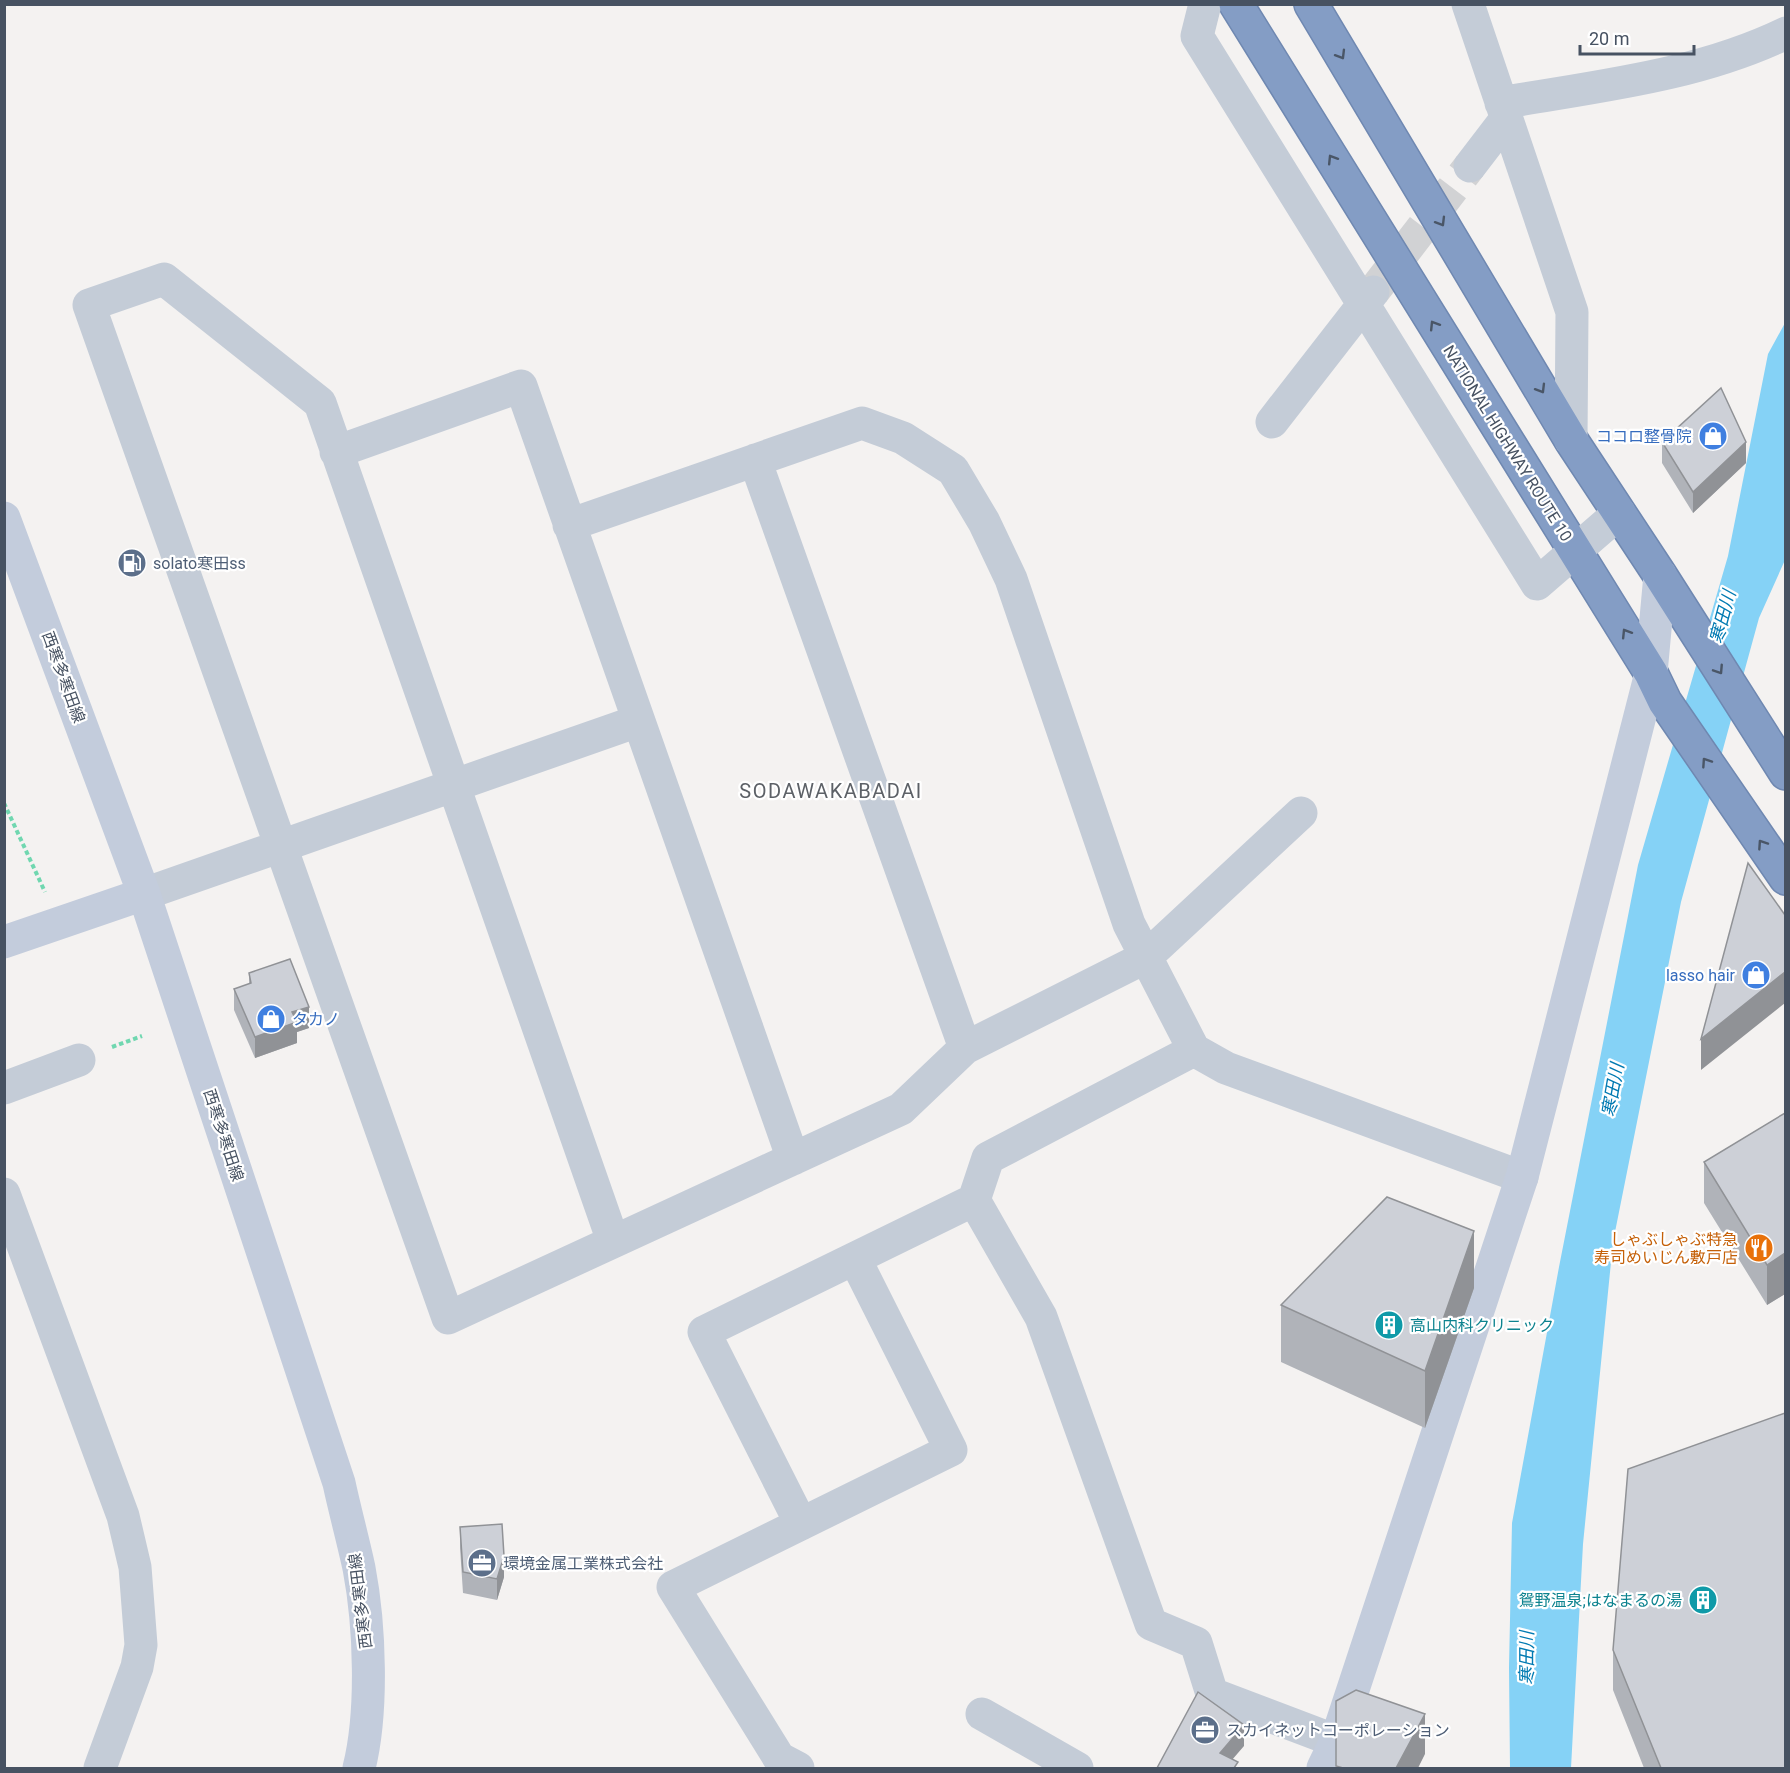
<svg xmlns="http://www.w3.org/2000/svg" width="1790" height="1773" viewBox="0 0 1790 1773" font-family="Roboto,'Noto Sans JP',sans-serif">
<rect width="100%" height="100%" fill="#f4f2f1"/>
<path fill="#85d2f6" d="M1785 323V560L1759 618 1681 902 1613 1242 1583 1544 1571 1768H1510L1509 1668 1512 1523 1559 1267 1638 865 1728 556 1768 354Z"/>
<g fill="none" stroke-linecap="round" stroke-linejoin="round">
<path stroke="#d1d2d4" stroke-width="33" stroke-dasharray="33 16" stroke-linecap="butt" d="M1373 292 1470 166"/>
<g stroke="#6f88b1" stroke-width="36">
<path id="highway" d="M1236 4 1651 673 1665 702 1786 878
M1311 4 1571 440 1660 575 1786 773"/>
</g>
<path stroke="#70d7b0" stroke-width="4" stroke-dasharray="4.5 3" stroke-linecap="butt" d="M4 803 45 892
M112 1047 142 1036"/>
<path stroke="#c4ccd7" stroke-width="33" d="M1205 4 1197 36 1537 584 1619 513
M1468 4 1572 312 1571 440
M1501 103C1597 86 1697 76 1786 33
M1470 166 1506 119
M1272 422 1373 292
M336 452 521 386 793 1159
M755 460 965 1048
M569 525 862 423 903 438 953 470 984 522 1011 579 1129 924 1194 1050
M144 894 638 721
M4 1088 79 1060
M4 1194 123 1516 135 1567 141 1645 137 1667 100 1768
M974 1200 1041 1317 1151 1624 1196 1643 1212 1694 1336 1741
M613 1241 320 403 164 279 89 305 448 1318 901 1109 965 1048 1146 957 1301 813
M801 1524 704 1332 974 1200 988 1158 1194 1050 1226 1068 1522 1177
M982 1714 1077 1768
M798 1768 779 1758 673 1587 951 1450 855 1259"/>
<path stroke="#c3ccdc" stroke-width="33" d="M4 518 144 894 339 1483C345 1511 353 1540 359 1568 370 1626 373 1712 359 1768
M4 942 144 894
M1323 1768 1336 1741 1522 1177 1651 673 1660 575"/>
<use href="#highway" stroke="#849dc5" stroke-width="33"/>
</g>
<path fill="#b0b3b9" d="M1662 442 1746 463 1693 513 1662 463Z
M249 973 309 1028 297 1032V1043L255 1058 234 1010V989L249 984Z
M1785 1113V1294L1767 1305 1704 1203V1162Z
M1474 1288 1425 1428 1281 1362V1305Z
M460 1527 504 1577 497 1600 463 1593 460 1548Z
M1613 1650 1785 1768H1644L1613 1690Z"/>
<path fill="#909296" d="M1746 442V463L1693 513V492Z
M1785 972V1003L1701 1070V1039Z
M309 1007V1028L297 1032V1043L255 1058V1037L292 1012Z
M1474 1231V1288L1425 1428V1371Z
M1785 1253V1294L1767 1305V1265Z
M504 1556V1577L497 1600V1579Z
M1425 1714V1754L1418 1768H1396Z
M1244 1725V1746L1225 1768 1220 1753Z"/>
<path fill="#cdd0d7" stroke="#909296" stroke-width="1.5" d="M1721 388 1746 442 1693 492 1662 442Z
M1748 863 1785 915V972L1701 1039Z
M290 959 309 1007 292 1012 297 1022 255 1037 234 989 251 983 249 973Z
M1785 1113V1253L1767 1265 1704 1162Z
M1387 1197 1474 1231 1425 1371 1281 1305Z
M1785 1413V1768H1661L1613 1650 1628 1469Z
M502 1524 504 1556 497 1579 463 1572 460 1527Z
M1356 1690 1425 1714 1396 1768H1343L1336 1766V1701Z
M1198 1692 1244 1725 1220 1753 1238 1762 1234 1768H1157Z"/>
<defs><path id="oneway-chevron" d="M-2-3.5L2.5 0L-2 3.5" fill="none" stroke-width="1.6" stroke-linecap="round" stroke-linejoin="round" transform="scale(1.5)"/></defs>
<g stroke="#4a5667">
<use href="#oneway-chevron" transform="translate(1341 55) rotate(59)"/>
<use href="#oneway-chevron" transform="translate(1332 159) rotate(-122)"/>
<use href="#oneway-chevron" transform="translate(1441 222) rotate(59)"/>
<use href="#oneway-chevron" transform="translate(1434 325) rotate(-122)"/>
<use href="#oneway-chevron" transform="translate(1541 389) rotate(59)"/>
<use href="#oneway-chevron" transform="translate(1626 633) rotate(-122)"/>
<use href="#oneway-chevron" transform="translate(1719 670) rotate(57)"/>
<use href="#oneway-chevron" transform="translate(1706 762) rotate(-124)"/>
<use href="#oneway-chevron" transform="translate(1762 844) rotate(-124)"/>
</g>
<defs>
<g id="shop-disc" transform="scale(1.5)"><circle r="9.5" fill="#3f7fe0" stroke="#fff"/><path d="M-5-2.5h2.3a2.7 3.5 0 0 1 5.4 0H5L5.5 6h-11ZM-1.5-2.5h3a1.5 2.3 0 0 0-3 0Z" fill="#fff"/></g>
<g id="fuel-disc" transform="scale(1.5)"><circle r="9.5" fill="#5c6f8a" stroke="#fff"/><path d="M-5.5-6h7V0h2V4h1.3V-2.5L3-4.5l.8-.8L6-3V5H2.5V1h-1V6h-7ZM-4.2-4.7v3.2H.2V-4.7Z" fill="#fff"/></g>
<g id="restaurant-disc" transform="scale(1.5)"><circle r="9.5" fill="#e8710a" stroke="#fff"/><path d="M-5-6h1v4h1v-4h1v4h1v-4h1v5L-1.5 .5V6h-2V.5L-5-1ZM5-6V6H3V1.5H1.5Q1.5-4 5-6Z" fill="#fff"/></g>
<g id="building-disc" transform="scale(1.5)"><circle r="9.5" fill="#0f9aa8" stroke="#fff"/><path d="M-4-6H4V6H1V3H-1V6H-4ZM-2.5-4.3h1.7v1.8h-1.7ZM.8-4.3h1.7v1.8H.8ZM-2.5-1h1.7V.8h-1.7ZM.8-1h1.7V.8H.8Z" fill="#fff"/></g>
<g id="office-disc" transform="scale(1.5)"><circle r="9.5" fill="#5c6f8a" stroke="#fff"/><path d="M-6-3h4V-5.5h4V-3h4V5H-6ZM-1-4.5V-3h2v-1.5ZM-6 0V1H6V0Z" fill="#fff"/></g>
</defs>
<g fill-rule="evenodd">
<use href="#shop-disc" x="1713" y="436"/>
<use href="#fuel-disc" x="132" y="563"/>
<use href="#shop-disc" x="1756" y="975"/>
<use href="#shop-disc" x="271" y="1019"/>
<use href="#restaurant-disc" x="1759" y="1248"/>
<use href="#building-disc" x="1389" y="1325"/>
<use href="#office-disc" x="482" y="1563"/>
<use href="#building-disc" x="1703" y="1600"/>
<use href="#office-disc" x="1205" y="1730"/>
</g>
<g text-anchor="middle" stroke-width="4.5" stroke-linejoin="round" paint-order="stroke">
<g font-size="16" fill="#366cbe" stroke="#fff" text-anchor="end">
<text x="1692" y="442">ココロ整骨院</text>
<text x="1735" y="981">lasso hair</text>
<text x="292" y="1025" text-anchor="start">タカノ</text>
</g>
<g font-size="16" fill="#475262" stroke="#fff">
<text transform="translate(1508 443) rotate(58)" y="6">NATIONAL HIGHWAY ROUTE 10</text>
<text transform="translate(64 677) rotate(70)" y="6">西寒多寒田線</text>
<text transform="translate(224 1135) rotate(72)" y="6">西寒多寒田線</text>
<text transform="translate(360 1601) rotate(-97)" y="6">西寒多寒田線</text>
</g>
<g font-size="16" fill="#4e5e75" stroke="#fff" text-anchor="start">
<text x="153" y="569">solato寒田ss</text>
<text x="503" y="1569">環境金属工業株式会社</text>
<text x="1226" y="1736">スカイネットコーポレーション</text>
</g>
<g font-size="16" fill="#c56008" stroke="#fff" text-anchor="end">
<text x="1738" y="1245">しゃぶしゃぶ特急<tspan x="1738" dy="18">寿司めいじん敷戸店</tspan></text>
</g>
<g font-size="16" fill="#0d838f" stroke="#fff" text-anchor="start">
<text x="1410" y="1331">高山内科クリニック</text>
<text x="1682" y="1606" text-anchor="end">鴛野温泉;はなまるの湯</text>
</g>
<g font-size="18" font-style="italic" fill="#017ab2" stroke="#fff">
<text transform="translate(1723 617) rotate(-75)" y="6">寒田川</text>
<text transform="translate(1613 1090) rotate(-80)" y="6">寒田川</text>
<text transform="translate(1527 1658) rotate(-90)" y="6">寒田川</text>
</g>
<g font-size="20" letter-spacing="1.5" fill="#5d6167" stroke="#fff">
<text x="831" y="798">SODAWAKABADAI</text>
</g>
</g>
<rect width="1790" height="1773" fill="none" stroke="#475262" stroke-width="12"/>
<path d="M1580 45v9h114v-9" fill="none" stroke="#475262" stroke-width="3"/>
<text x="1589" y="45" font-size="18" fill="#475262" stroke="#ffffff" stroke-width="4.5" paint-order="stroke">20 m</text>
</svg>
